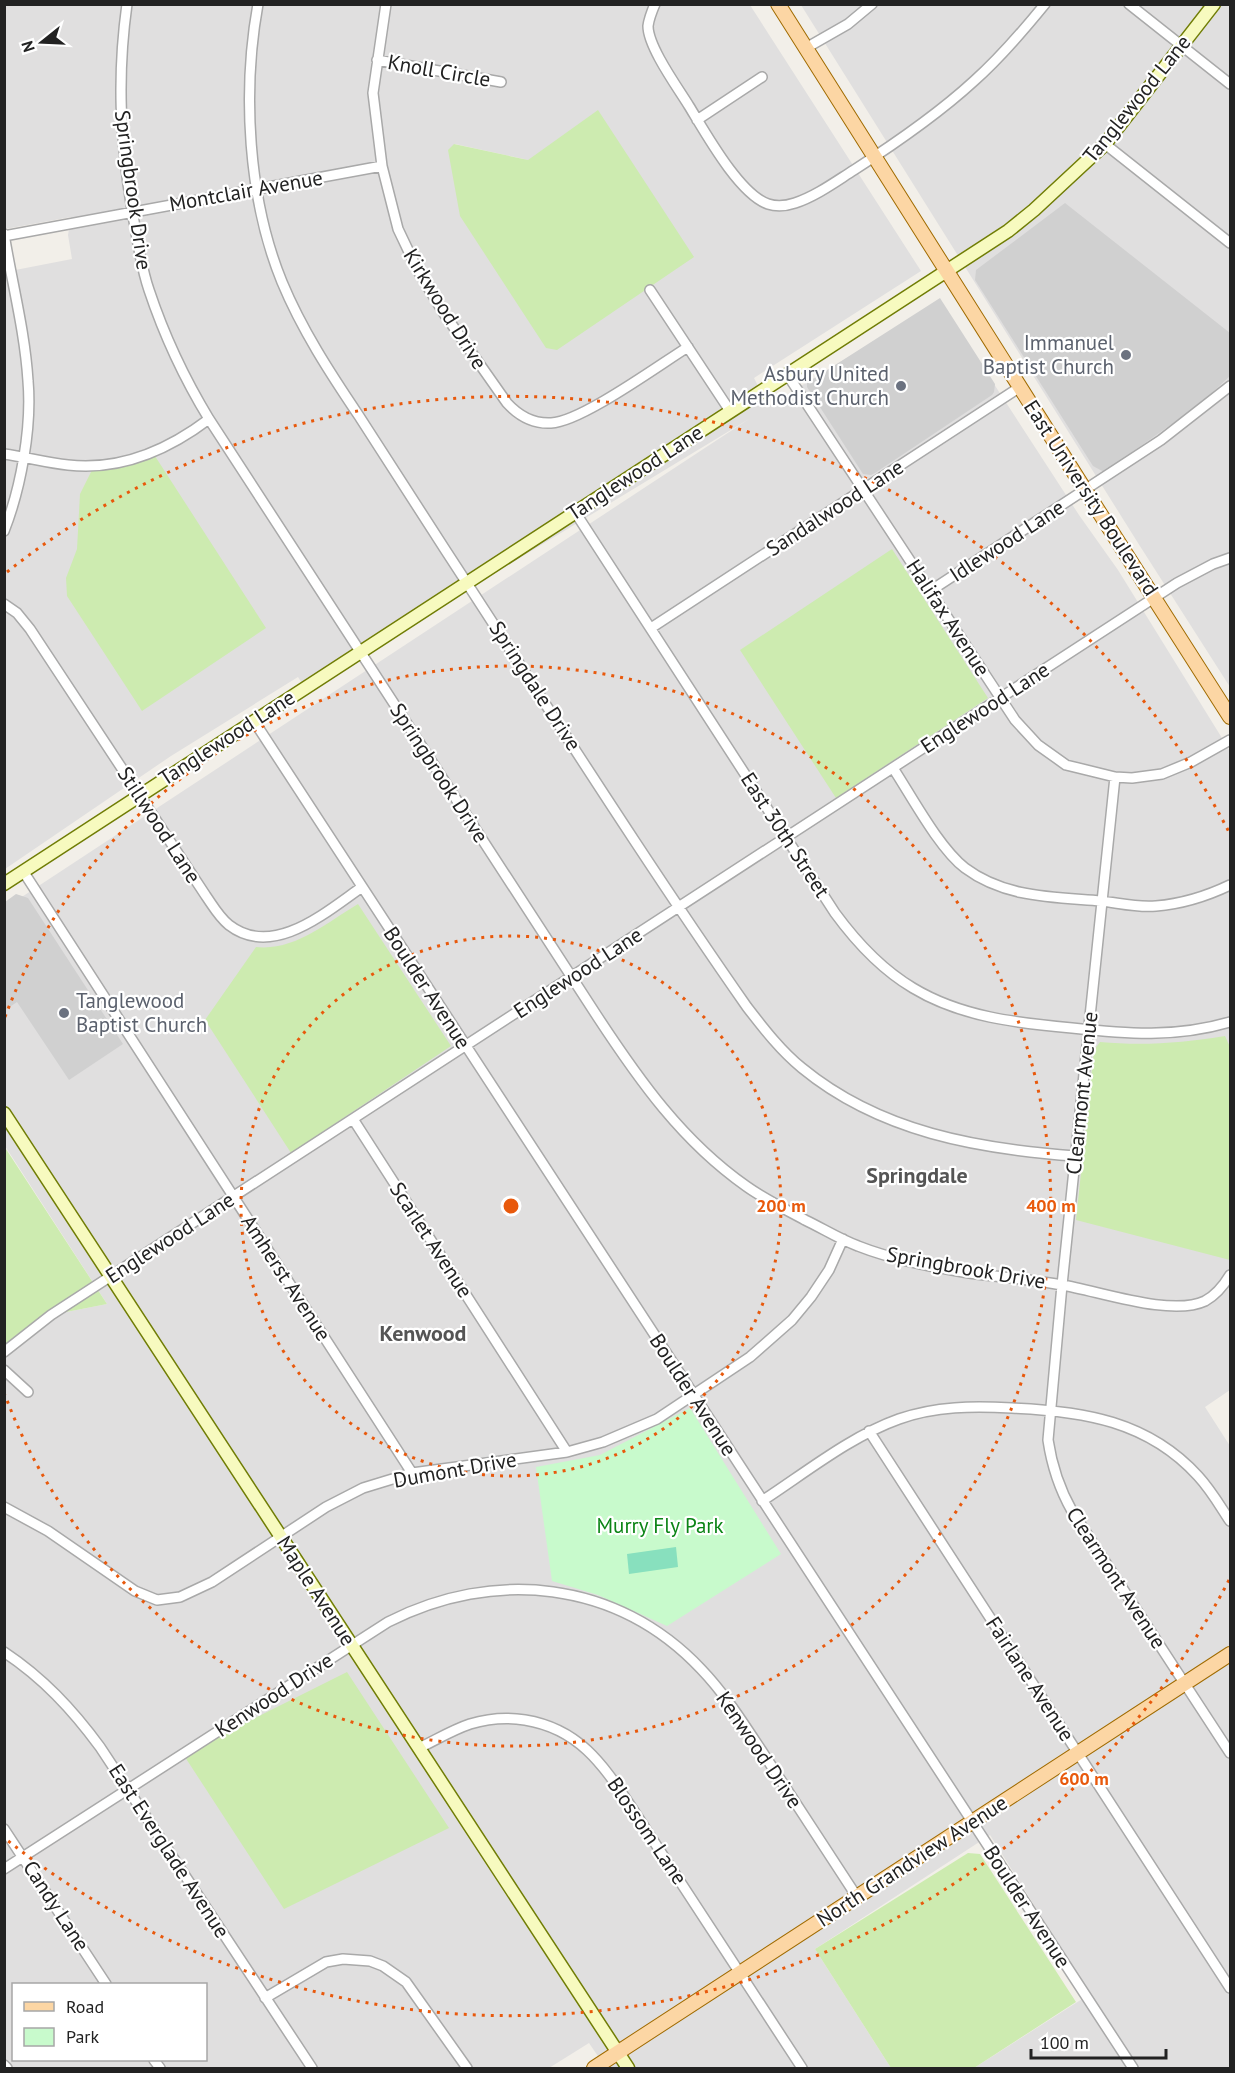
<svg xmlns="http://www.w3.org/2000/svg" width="1235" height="2073" viewBox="0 0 1235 2073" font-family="'PT Sans',sans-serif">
<rect width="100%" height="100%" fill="#f2efe9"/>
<path fill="#e0dfdf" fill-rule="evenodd" d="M5 5H750L921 271 754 378 768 406 940 301 1079 515 1118 570 1230 751V1390L1205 1407 1230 1446V2068H974L1090 1994 990 1835 815 1949 891 2068H606L589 2043 549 2068H7L4 2065 5 1352 51 1315 107 1304 5 1146V908L749 419 305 688 298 677 171 756 5 869V272L72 259 68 235 71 217 5 229ZM455 144 528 160 448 151ZM14 1984H206V2060H14Z
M801 5H1230V687L1138 543Z"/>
<path fill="#d0d0d0" d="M1065 203 1230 333V376L1200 404 1104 472 1093 466 975 280 976 270Z
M940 298 995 384 994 392 992 395 875 473 871 475 863 474 807 387V383Z
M16 894 28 898 123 1044 69 1080 17 1002 5 1010V902Z"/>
<path fill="#cdebb0" d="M598 110 694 257 557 350 546 348 460 216 448 150 454 144 528 160Z
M153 453 266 628 142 711 67 596 66 578 77 549 80 494 94 466Z
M892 549 988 698 836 798 740 650Z
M358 904 451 1046 291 1153 205 1020 256 947C295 951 326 923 358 904Z
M1225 1036 1230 1047V1260L1076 1220 1094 1050 1100 1042C1143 1046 1183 1043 1225 1036Z
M4 1146 107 1304 51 1315 4 1352Z
M347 1672 449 1828 284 1909 183 1754Z
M968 1853 980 1854 1076 2002 974 2068H891L815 1949Z"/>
<path fill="#c8facc" d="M690 1408 781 1554 667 1626 598 1595 552 1581 536 1467 600 1455Z"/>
<path fill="#88e0be" d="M676 1547 678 1567 629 1574 627 1554Z"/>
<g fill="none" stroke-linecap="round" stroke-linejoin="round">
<g stroke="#a9a9a9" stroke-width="12">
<path id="street" d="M127 4C117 76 120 139 132 210 137 236 140 264 149 290 164 335 184 378 209 419L597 1016C639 1080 682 1141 746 1186 764 1199 785 1209 805 1220 822 1228 839 1239 858 1246 891 1259 928 1266 963 1272 996 1277 1030 1279 1062 1285 1099 1291 1171 1317 1205 1301 1216 1295 1224 1285 1230 1275
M258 4C242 92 248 199 282 282 302 330 330 373 359 416 388 461 417 506 446 551 546 704 643 858 747 1007 764 1029 781 1051 802 1068 880 1132 978 1149 1075 1156
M386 4 373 93 382 166 398 229 418 271 443 312 507 403C519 416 533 424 551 423 581 422 659 365 688 347
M655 4C652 11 649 18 648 26 648 47 678 88 689 106 705 132 739 194 768 204 777 207 786 206 795 203 816 196 835 182 854 170 896 143 937 115 974 81 1000 58 1023 31 1045 4
M1129 4 1230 84
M806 48 848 24 872 4
M377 60 501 82
M697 120 762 77
M1105 144 1230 243
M4 234C12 283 25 332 28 381 32 427 21 488 4 531
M4 236 382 166
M650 290 730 411
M787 374 1015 720 1038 745 1066 765 1115 777 1132 778 1162 774 1191 762 1230 740
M4 454C26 457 47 463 68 465 121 471 168 450 209 419
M575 512 835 913C857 943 881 969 913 988 961 1017 1017 1023 1072 1028 1128 1034 1175 1038 1230 1022
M930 591 1161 440 1230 386
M4 604 17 613 30 629 206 896C213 906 219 917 229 925 273 959 326 912 362 887
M651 628 1020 387
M254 721 1133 2068
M893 768C912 797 939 848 965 868 1005 898 1054 897 1101 901 1119 903 1138 908 1156 906 1181 904 1207 896 1230 885
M1115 777 1062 1285 1048 1440C1052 1467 1059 1488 1072 1511L1230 1753
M23 871 412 1473
M353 1119 567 1452
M4 1352 51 1315 1177 583 1213 564 1230 558
M4 1370 28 1392
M869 1431 1230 1988
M762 1501C805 1473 851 1436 899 1419 936 1406 973 1406 1012 1408 1083 1411 1148 1421 1198 1476 1211 1490 1220 1506 1230 1521
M4 1507 48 1531 135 1591 157 1600 180 1597 212 1582 326 1507 363 1488 412 1473 567 1452 603 1442 657 1419 750 1357 792 1320 811 1297 829 1270 843 1239
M4 1652C43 1678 72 1709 100 1747L312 2068
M419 1748C436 1740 452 1730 470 1724 487 1719 506 1717 525 1720 580 1729 603 1765 632 1808L802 2068
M4 1829 106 1984
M4 1869 388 1622C494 1568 617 1580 701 1669 726 1695 745 1726 765 1756 796 1803 826 1850 857 1897
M265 1998 326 1962 343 1959 370 1961 383 1966 406 1982 467 2068
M154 2060 160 2068
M4 2065 7 2068"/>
</g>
<g stroke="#707d05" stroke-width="15">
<path id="secondary" d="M4 884 1008 231 1034 210 1105 144 1214 4
M4 1113 628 2068"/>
</g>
<g stroke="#a06b00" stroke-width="16">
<path id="primary" d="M778 4 1085 490 1230 717
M594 2068 1230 1654"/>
</g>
<use href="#street" stroke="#fff" stroke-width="9"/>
<use href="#secondary" stroke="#f7fabf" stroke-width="12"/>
<use href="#primary" stroke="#fcd6a4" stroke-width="14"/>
</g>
<g fill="none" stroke="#e8590c" stroke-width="3" stroke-dasharray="3 6">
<circle cx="511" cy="1206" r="270"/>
<path d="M5 1017A540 540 0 1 1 5 1395"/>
<path d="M1229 1580A810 810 0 0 1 7 1840M7 572A810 810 0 0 1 1229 832"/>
</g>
<g fill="#6b7280" stroke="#fff" stroke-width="2">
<circle cx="1126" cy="355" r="6"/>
<circle cx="901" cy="386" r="6"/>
<circle cx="64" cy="1013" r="6"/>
</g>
<g text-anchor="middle" stroke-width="4.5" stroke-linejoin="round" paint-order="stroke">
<g font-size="21" fill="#222" stroke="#fff">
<text transform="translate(439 71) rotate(10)" y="7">Knoll Circle</text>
<text transform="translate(1137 99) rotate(-51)" y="7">Tanglewood Lane</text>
<text transform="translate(133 190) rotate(82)" y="7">Springbrook Drive</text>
<text transform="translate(246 191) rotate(-10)" y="7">Montclair Avenue</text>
<text transform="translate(445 309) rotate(58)" y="7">Kirkwood Drive</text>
<text transform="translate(635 473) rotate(-33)" y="7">Tanglewood Lane</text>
<text transform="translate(1091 498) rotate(57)" y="7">East University Boulevard</text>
<text transform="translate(835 508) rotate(-33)" y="7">Sandalwood Lane</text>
<text transform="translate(1007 541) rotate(-33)" y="7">Idlewood Lane</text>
<text transform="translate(948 618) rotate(57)" y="7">Halifax Avenue</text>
<text transform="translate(535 686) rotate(57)" y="7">Springdale Drive</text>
<text transform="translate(985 708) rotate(-33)" y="7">Englewood Lane</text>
<text transform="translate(227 738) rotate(-33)" y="7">Tanglewood Lane</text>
<text transform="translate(439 773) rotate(57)" y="7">Springbrook Drive</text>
<text transform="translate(159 825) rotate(57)" y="7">Stillwood Lane</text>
<text transform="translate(785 835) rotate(57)" y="7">East 30th Street</text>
<text transform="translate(578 973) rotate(-33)" y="7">Englewood Lane</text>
<text transform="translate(427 988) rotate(57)" y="7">Boulder Avenue</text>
<text transform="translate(1082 1093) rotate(-84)" y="7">Clearmont Avenue</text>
<text transform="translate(170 1238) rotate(-33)" y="7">Englewood Lane</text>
<text transform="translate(431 1240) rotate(57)" y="7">Scarlet Avenue</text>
<text transform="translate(966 1268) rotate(10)" y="7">Springbrook Drive</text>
<text transform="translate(286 1278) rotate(57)" y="7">Amherst Avenue</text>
<text transform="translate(693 1395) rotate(57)" y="7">Boulder Avenue</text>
<text transform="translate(455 1470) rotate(-10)" y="7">Dumont Drive</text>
<text transform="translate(1116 1578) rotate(57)" y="7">Clearmont Avenue</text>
<text transform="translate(316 1591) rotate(57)" y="7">Maple Avenue</text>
<text transform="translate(1030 1679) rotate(57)" y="7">Fairlane Avenue</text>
<text transform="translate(274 1695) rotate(-33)" y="7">Kenwood Drive</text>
<text transform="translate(759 1750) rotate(56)" y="7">Kenwood Drive</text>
<text transform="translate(647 1831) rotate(56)" y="7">Blossom Lane</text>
<text transform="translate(169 1851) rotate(57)" y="7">East Everglade Avenue</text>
<text transform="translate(912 1861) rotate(-33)" y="7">North Grandview Avenue</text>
<text transform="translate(56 1906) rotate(57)" y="7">Candy Lane</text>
<text transform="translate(1027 1907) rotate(57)" y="7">Boulder Avenue</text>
</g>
<g font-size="21" fill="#5b616d" stroke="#fff" text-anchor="end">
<text x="1114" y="350">Immanuel<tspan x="1114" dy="24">Baptist Church</tspan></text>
<text x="889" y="381">Asbury United<tspan x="889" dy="24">Methodist Church</tspan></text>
<text x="76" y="1008" text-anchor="start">Tanglewood<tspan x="76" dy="24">Baptist Church</tspan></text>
</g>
<g font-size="21" fill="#0c8416" stroke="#fff">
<text x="660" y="1533">Murry Fly Park</text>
</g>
<g font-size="22" font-weight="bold" fill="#555" stroke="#fff">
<text x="917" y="1183">Springdale</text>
<text x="423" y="1341">Kenwood</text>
</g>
</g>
<circle cx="511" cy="1206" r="9" fill="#e8590c" stroke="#fff" stroke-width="3"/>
<g font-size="18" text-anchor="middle" font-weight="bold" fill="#e8590c" stroke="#fff" stroke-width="4.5" stroke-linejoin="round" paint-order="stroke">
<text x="781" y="1212">200 m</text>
<text x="1051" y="1212">400 m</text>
<text x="1084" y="1785">600 m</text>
</g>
<rect width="1235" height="2073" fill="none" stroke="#222222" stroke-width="12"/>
<rect x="12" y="1983" width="195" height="78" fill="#ffffff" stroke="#a7a7a7" stroke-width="1.5"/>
<rect x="24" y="2002" width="30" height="9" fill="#fcd6a4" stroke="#a7a7a7" stroke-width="1.5"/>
<text x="66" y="2013" font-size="18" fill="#222222">Road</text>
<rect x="24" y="2028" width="30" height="18" fill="#c8facc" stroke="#a7a7a7" stroke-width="1.5"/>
<text x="66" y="2043" font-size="18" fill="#222222">Park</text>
<g transform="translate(42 42) rotate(252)" stroke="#ffffff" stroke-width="4.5" paint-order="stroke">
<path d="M0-4.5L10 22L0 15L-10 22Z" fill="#222222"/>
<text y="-9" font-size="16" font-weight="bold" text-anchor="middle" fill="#222222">N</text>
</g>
<path d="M1031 2049v9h135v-9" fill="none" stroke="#222222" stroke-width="3"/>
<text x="1040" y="2049" font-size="18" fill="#222222" stroke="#ffffff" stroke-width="4.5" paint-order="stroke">100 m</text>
</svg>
